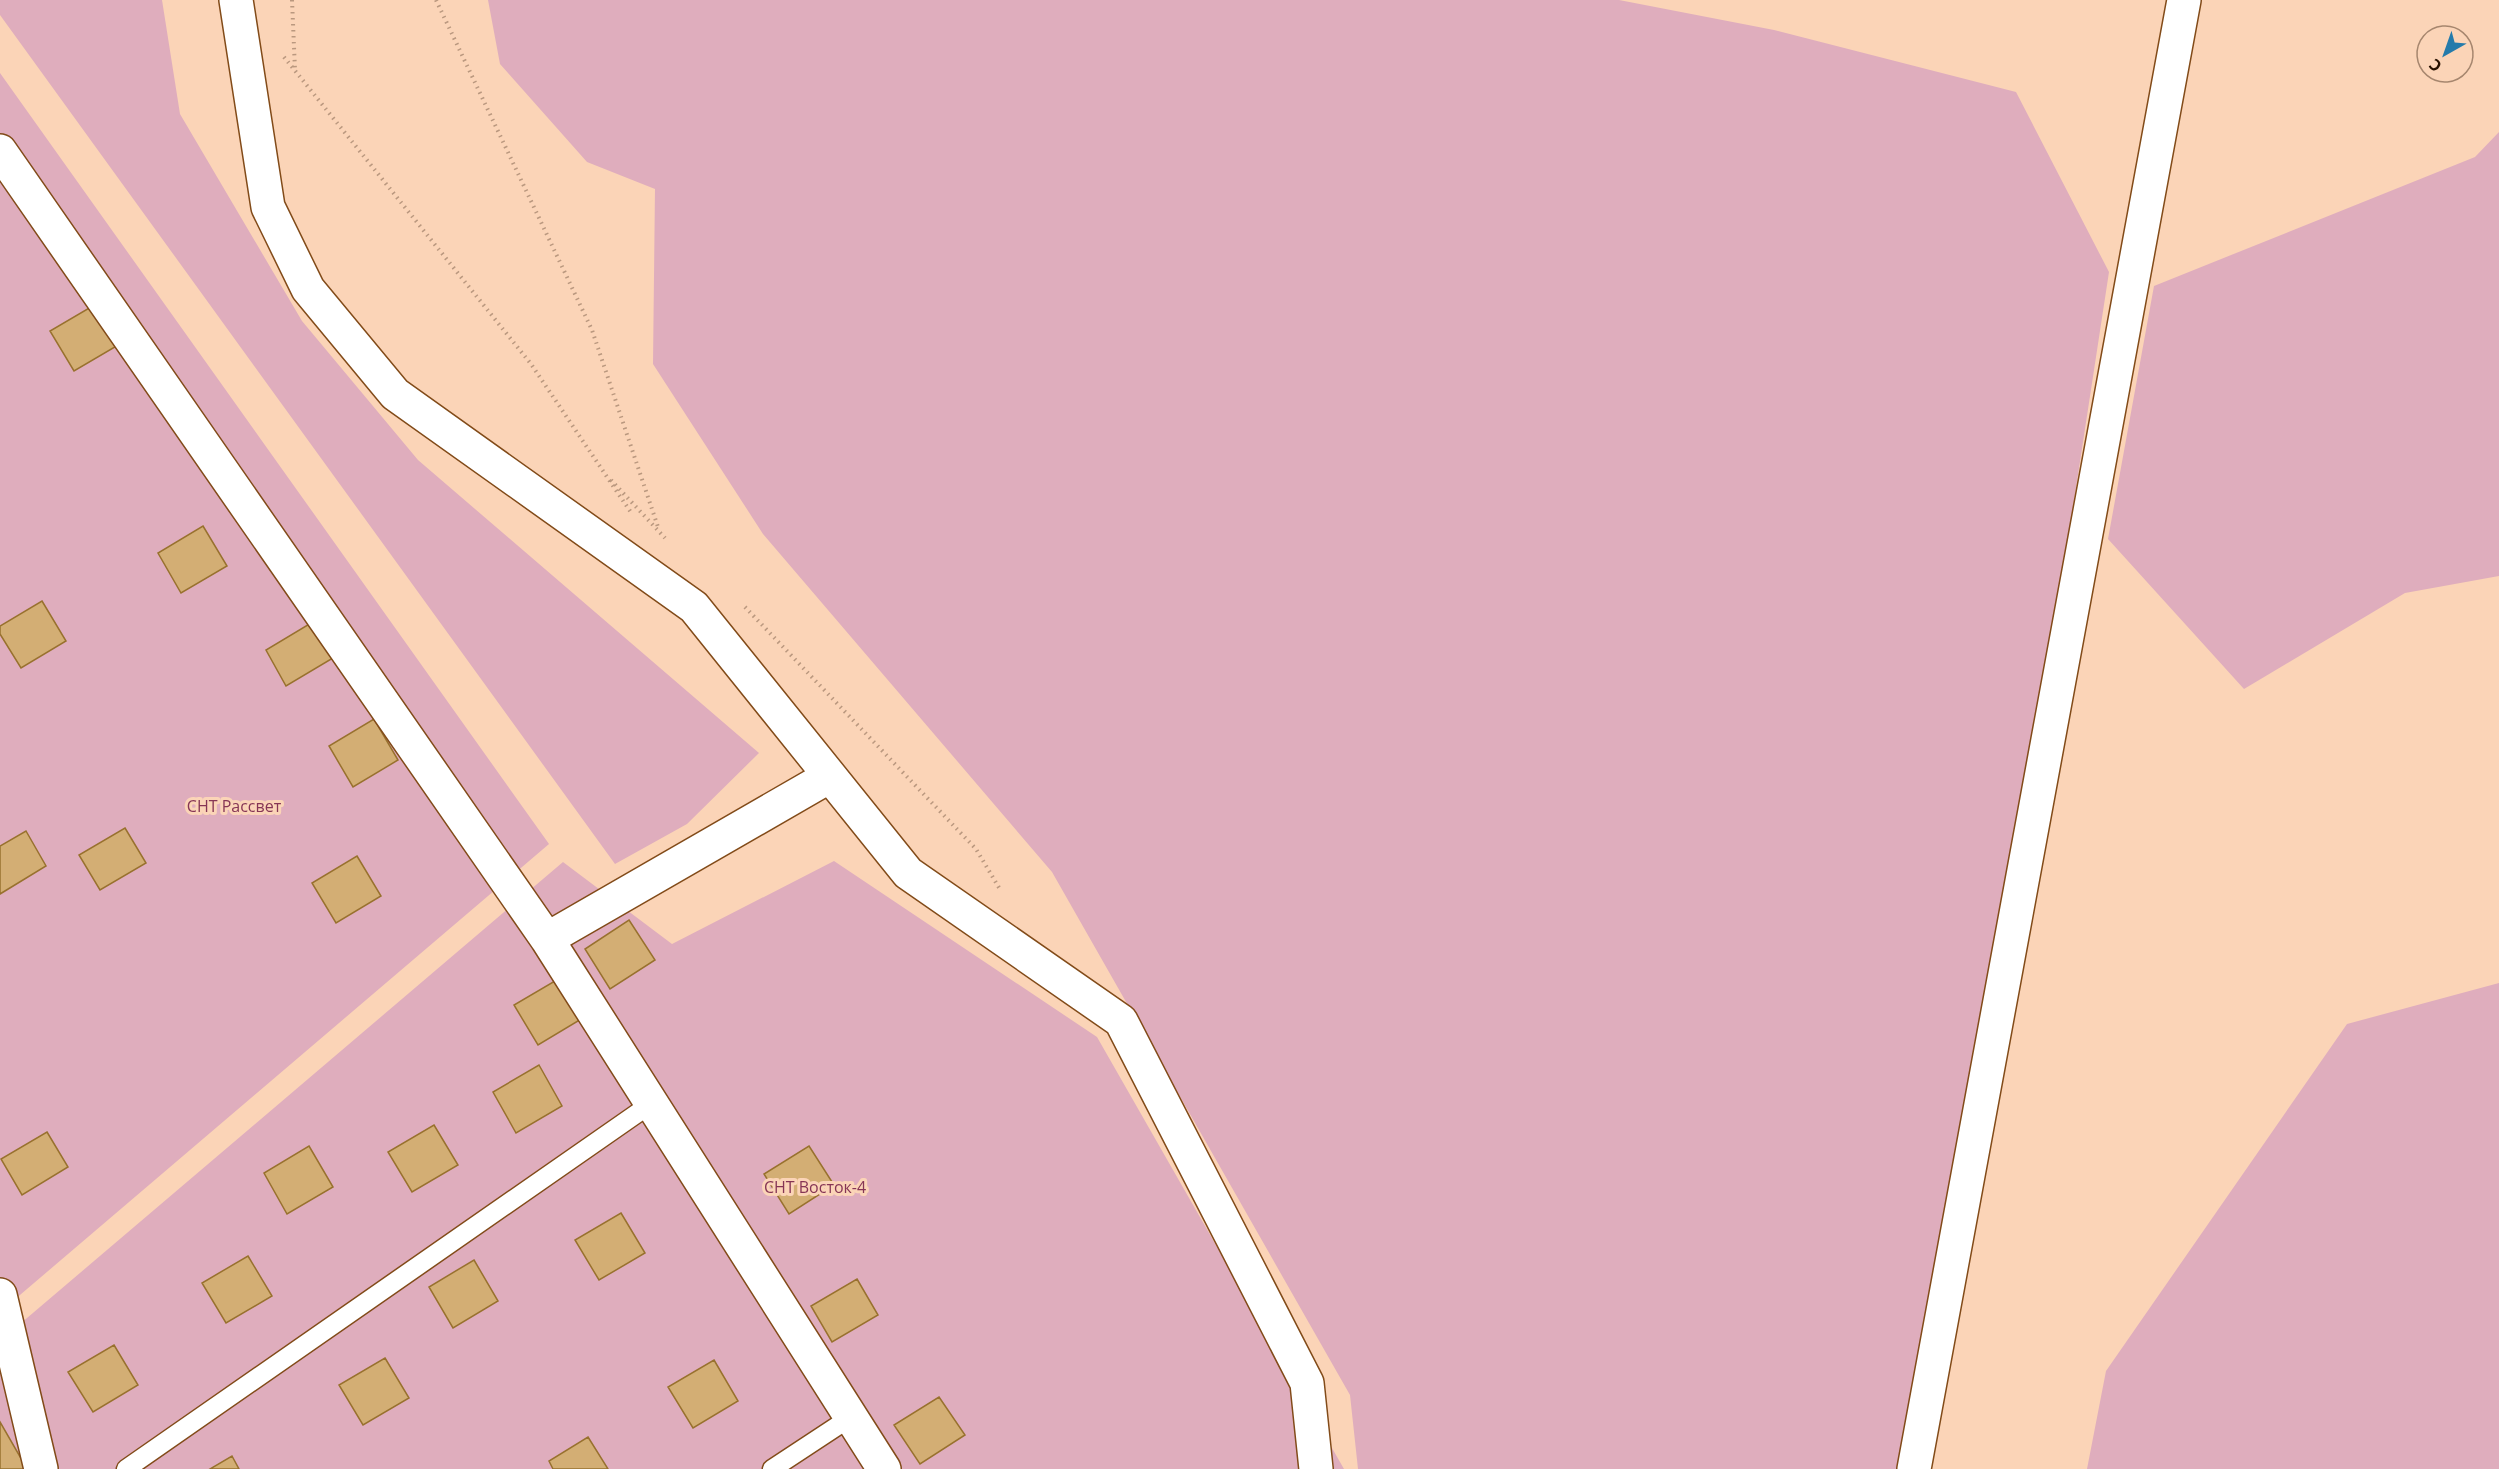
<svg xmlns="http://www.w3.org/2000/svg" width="2499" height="1469" viewBox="0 0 2499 1469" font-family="'Open Sans',sans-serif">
<rect width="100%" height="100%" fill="#fbd4b7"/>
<path fill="#dfadbd" d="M0 0H162L180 114 302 321 418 460 759 753 687 824 615 864 0 15Z
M488 0H1619L1774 30 2016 92 2109 272 2040 723 1901 1469H1358L1350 1395 1052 872 763 534 653 364 655 189 587 162 500 64Z
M0 73 549 844 0 1312Z
M2499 132V576L2405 593 2244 689 2108 539 2154 286 2475 157Z
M834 861 1097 1037 1344 1469H0V1341L563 862 672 944Z
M2499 983V1469H2087L2106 1371 2347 1024Z"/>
<path fill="#d3ae74" stroke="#98712e" stroke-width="1.5" d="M96 304 120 344 74 371 50 331Z
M203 526 227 566 181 593 158 553Z
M42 601 66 641 21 668 0 634V626Z
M311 623 333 658 286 686 266 650Z
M374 719 398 760 353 787 329 746Z
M125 828 146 863 100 890 79 855Z
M26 831 46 866 0 894V846Z
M357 856 381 896 336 923 312 883Z
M629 920 655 960 610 989 585 949Z
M560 978 583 1018 538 1045 514 1005Z
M539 1065 562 1106 516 1133 493 1092Z
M434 1125 458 1165 412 1192 388 1152Z
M47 1132 68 1167 22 1195 1 1159Z
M309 1146 333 1187 287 1214 264 1173Z
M809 1146 834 1185 789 1214 764 1174Z
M621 1213 645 1253 599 1280 575 1240Z
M248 1256 272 1296 226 1323 202 1283Z
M474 1260 498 1301 453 1328 429 1287Z
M857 1279 878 1315 832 1342 811 1306Z
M114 1345 138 1385 93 1412 68 1372Z
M385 1358 409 1398 363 1425 339 1385Z
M714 1360 738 1401 693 1428 668 1387Z
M939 1397 965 1435 920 1464 894 1425Z
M0 1422 26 1467 23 1469H0Z
M588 1437 608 1469H553L549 1461Z
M232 1456 239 1469H210Z"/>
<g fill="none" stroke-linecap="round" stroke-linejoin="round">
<g stroke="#824b19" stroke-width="21">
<path id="service" d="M126 1469 652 1103
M772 1469 851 1417"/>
</g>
<g stroke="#824b19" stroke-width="36">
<path id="minor" d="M236 0 268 207 308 289 395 394 694 607 908 873 1121 1021 1307 1383 1316 1469
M0 151 547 939 830 776
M547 939 884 1469
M0 1295 41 1469
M1914 1469 2184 0"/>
</g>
<path stroke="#ba987f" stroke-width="4" stroke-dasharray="1.5 4.5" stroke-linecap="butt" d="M292 0 295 70
M436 0 592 330 659 530
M284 57 531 364 632 514
M611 480 665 538
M745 607 976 849 1001 891"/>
<use href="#service" stroke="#fff" stroke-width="18"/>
<use href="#minor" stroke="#fff" stroke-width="33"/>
</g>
<g text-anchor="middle" stroke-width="6" stroke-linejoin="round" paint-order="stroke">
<g font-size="16" fill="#863555" stroke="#fbd4b7">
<text x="234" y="812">СНТ Рассвет</text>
<text x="815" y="1193">СНТ Восток-4</text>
</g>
</g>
<g transform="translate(2445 54) rotate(220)"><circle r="28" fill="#fbd4b7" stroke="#a6866e" stroke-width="1.5"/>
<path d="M0-4.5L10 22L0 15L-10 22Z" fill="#257bab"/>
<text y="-9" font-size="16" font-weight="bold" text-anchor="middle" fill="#271100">С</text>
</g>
</svg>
